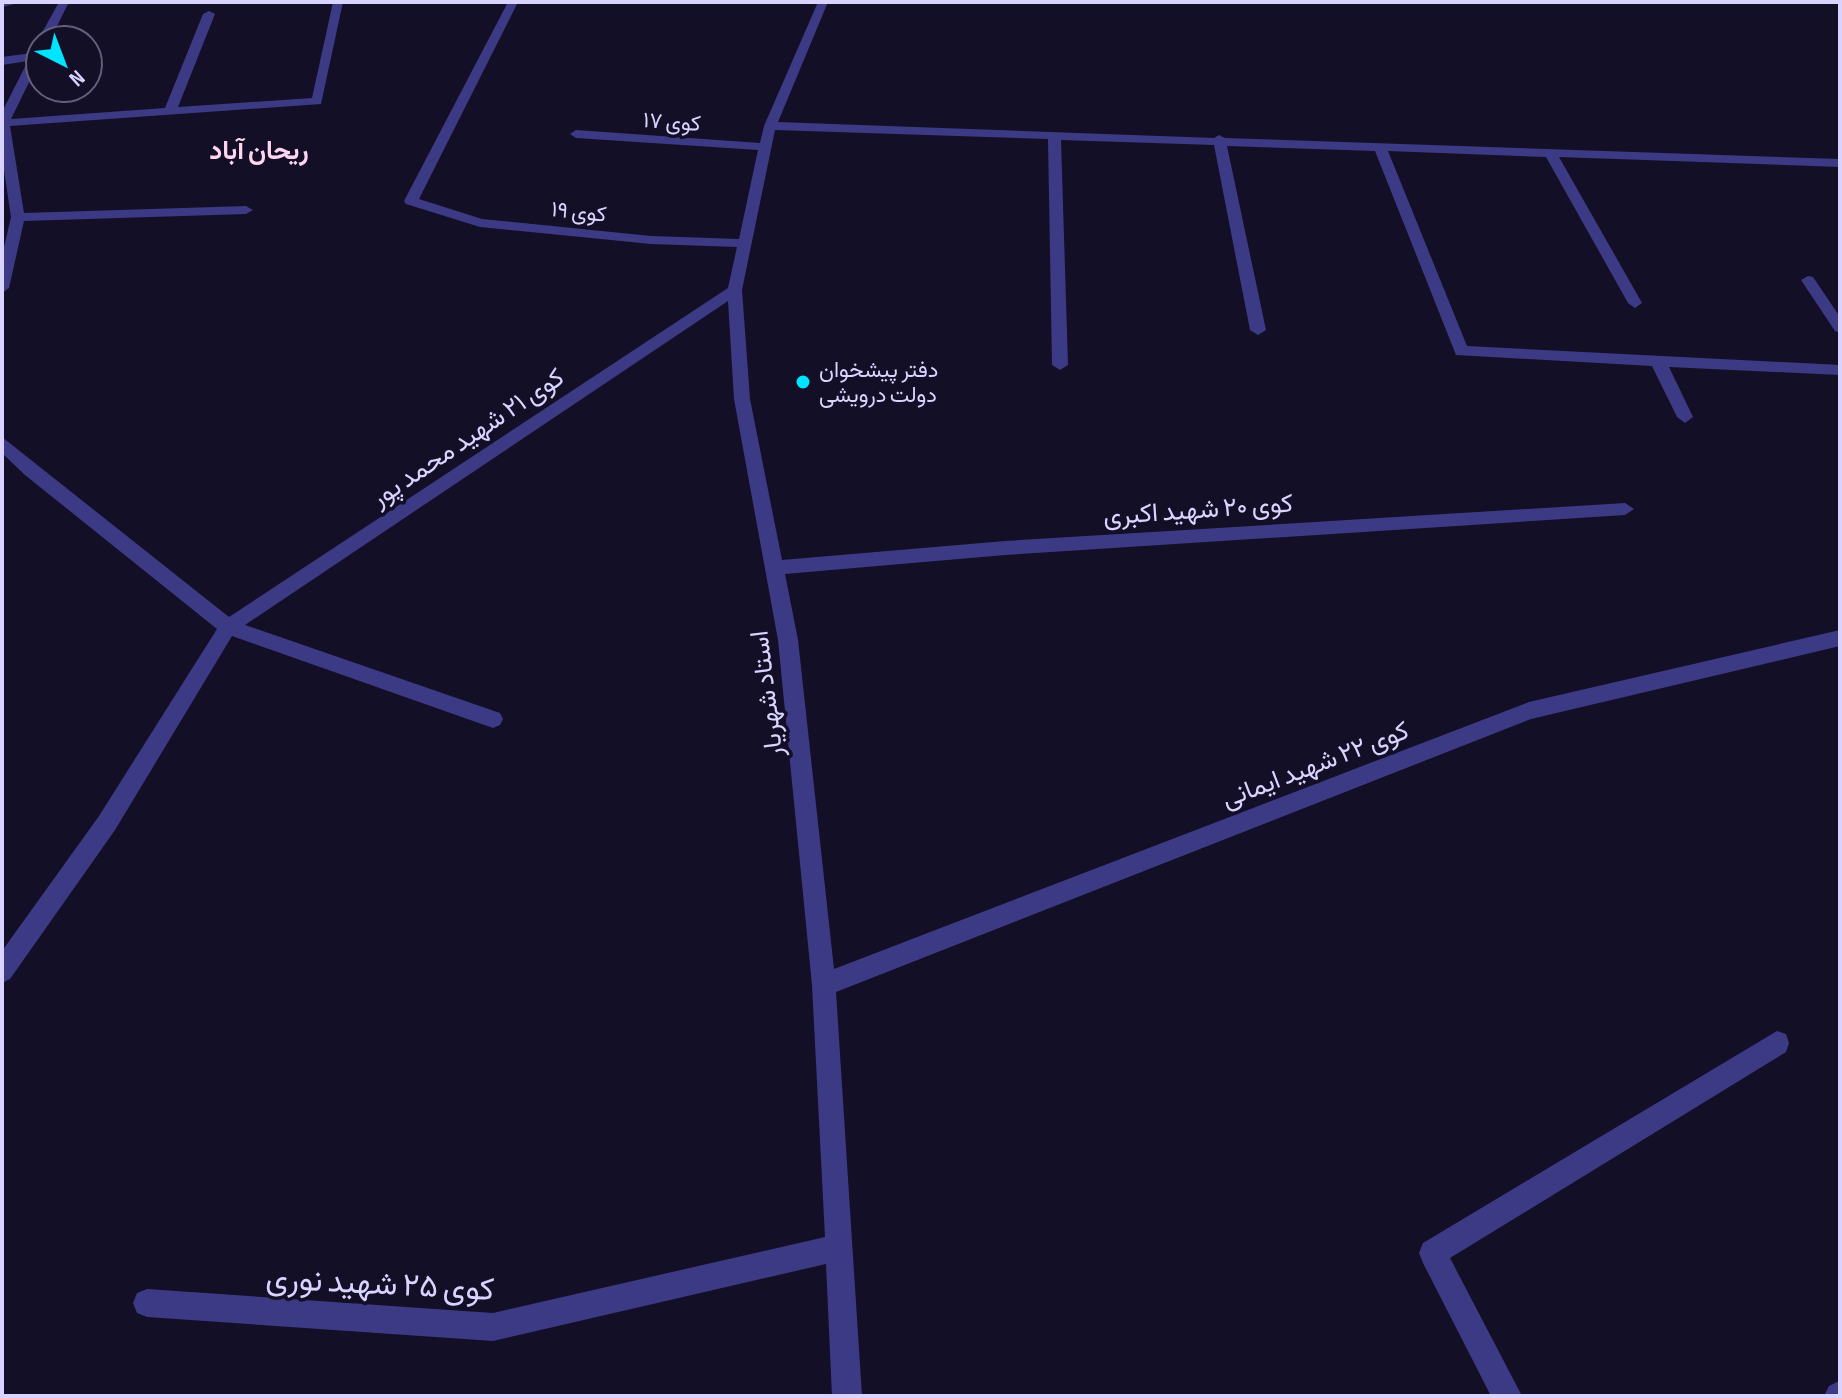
<svg xmlns="http://www.w3.org/2000/svg" width="1842" height="1398" viewBox="0 0 1842 1398" font-family="'Sofia Sans Condensed',Vazirmatn,sans-serif">
<rect width="100%" height="100%" fill="#130f26"/>
<g fill="none" stroke-linecap="round" stroke-linejoin="round">
<path fill="#3d3a85" fill-rule="evenodd" d="M2 2H22L2 7Z
M59 2H69L50 40 40 42 38 40Z
M333 2H343L321 104 10 126 24 213 246 206 253 210 246 214 24 221 9 288 2 293V256L11 217 2 157V112L28 61 2 65V57L32 53 40 45V60L11 119 165 108 203 14 209 11 215 14 178 107 312 98Z
M508 2H518L419 199 482 219 651 236 739 239 758 150 576 138 570 134 576 130 760 143 764 126 818 2H828L778 122 1214 138 1219 135 1225 138 1840 159V167L1559 157 1642 303 1635 308 1628 303 1546 157 1388 151 1467 346 1840 365V375L1669 367 1693 417 1685 423 1677 417 1652 366 1456 355 1375 151 1227 146 1266 330 1258 335 1250 330 1214 145 1061 140 1068 365 1060 370 1052 365 1048 139 775 130 742 290 750 399 782 560 1005 541 1625 503 1634 509 1625 515 1005 555 785 574 798 640 834 969 1529 702 1840 630V646L1531 719 836 992 862 1396H832L826 1264 493 1341 147 1317 137 1313 133 1303 137 1293 147 1289 493 1313 825 1237 812 985 778 640 734 399 728 301 245 625 500 713 503 719 500 725 493 728 232 636 115 830 10 979 2 983V951L99 816 217 629 25 475 2 453V437L229 617 728 288 737 247 651 244 480 227 406 204 404 201Z
M1808 276 1813 277 1840 317V333L1835 331 1801 280Z
M1777 1031 1786 1034 1789 1043 1786 1052 1450 1258 1522 1396H1491L1423 1263 1419 1253 1423 1243Z
M1839 1381 1840 1396H1824L1829 1386Z"/>
</g>
<circle fill="#00e5ff" stroke="#130f26" stroke-width="3" cx="803" cy="382" r="8"/>
<g text-anchor="middle" stroke-width="7" stroke-linejoin="round" paint-order="stroke">
<g font-size="22" fill="#d9d4ff" stroke="#130f26">
<text transform="translate(672 121) rotate(4)" y="8">کوی ۱۷</text>
<text transform="translate(579 211) rotate(6)" y="8">کوی ۱۹</text>
</g>
<g font-size="22" fill="#d9d4ff" stroke="#130f26" text-anchor="start">
<text x="819" y="377">دفتر پیشخوان<tspan x="819" dy="25">دولت درویشی</tspan></text>
</g>
<g font-size="26" font-weight="bold" fill="#ffd6f0" stroke="#130f26">
<text x="259" y="159">ریحان آباد</text>
</g>
<g font-size="26" fill="#d9d4ff" stroke="#130f26">
<text transform="translate(467 437) rotate(-34)" y="9">کوی ۲۱ شهید محمد پور</text>
<text transform="translate(1198 509) rotate(-4)" y="9">کوی ۲۰ شهید اکبری</text>
<text transform="translate(766 694) rotate(-97)" y="9">استاد شهریار</text>
<text transform="translate(1315 764) rotate(-21)" y="9">کوی ۲۲ شهید ایمانی</text>
</g>
<g font-size="32" fill="#d9d4ff" stroke="#130f26">
<text transform="translate(380 1283) rotate(3)" y="11">کوی ۲۵ شهید نوری</text>
</g>
</g>
<rect width="1842" height="1398" fill="none" stroke="#d9d4ff" stroke-width="8"/>
<g transform="translate(64 64) rotate(138)"><circle r="38" fill="#130f26" stroke="#625e7d" stroke-width="2"/>
<path d="M0-6L14 30L0 20L-14 30Z" fill="#00e5ff"/>
<text y="-12" font-size="22" font-weight="bold" text-anchor="middle" fill="#d9d4ff">N</text>
</g>
</svg>
